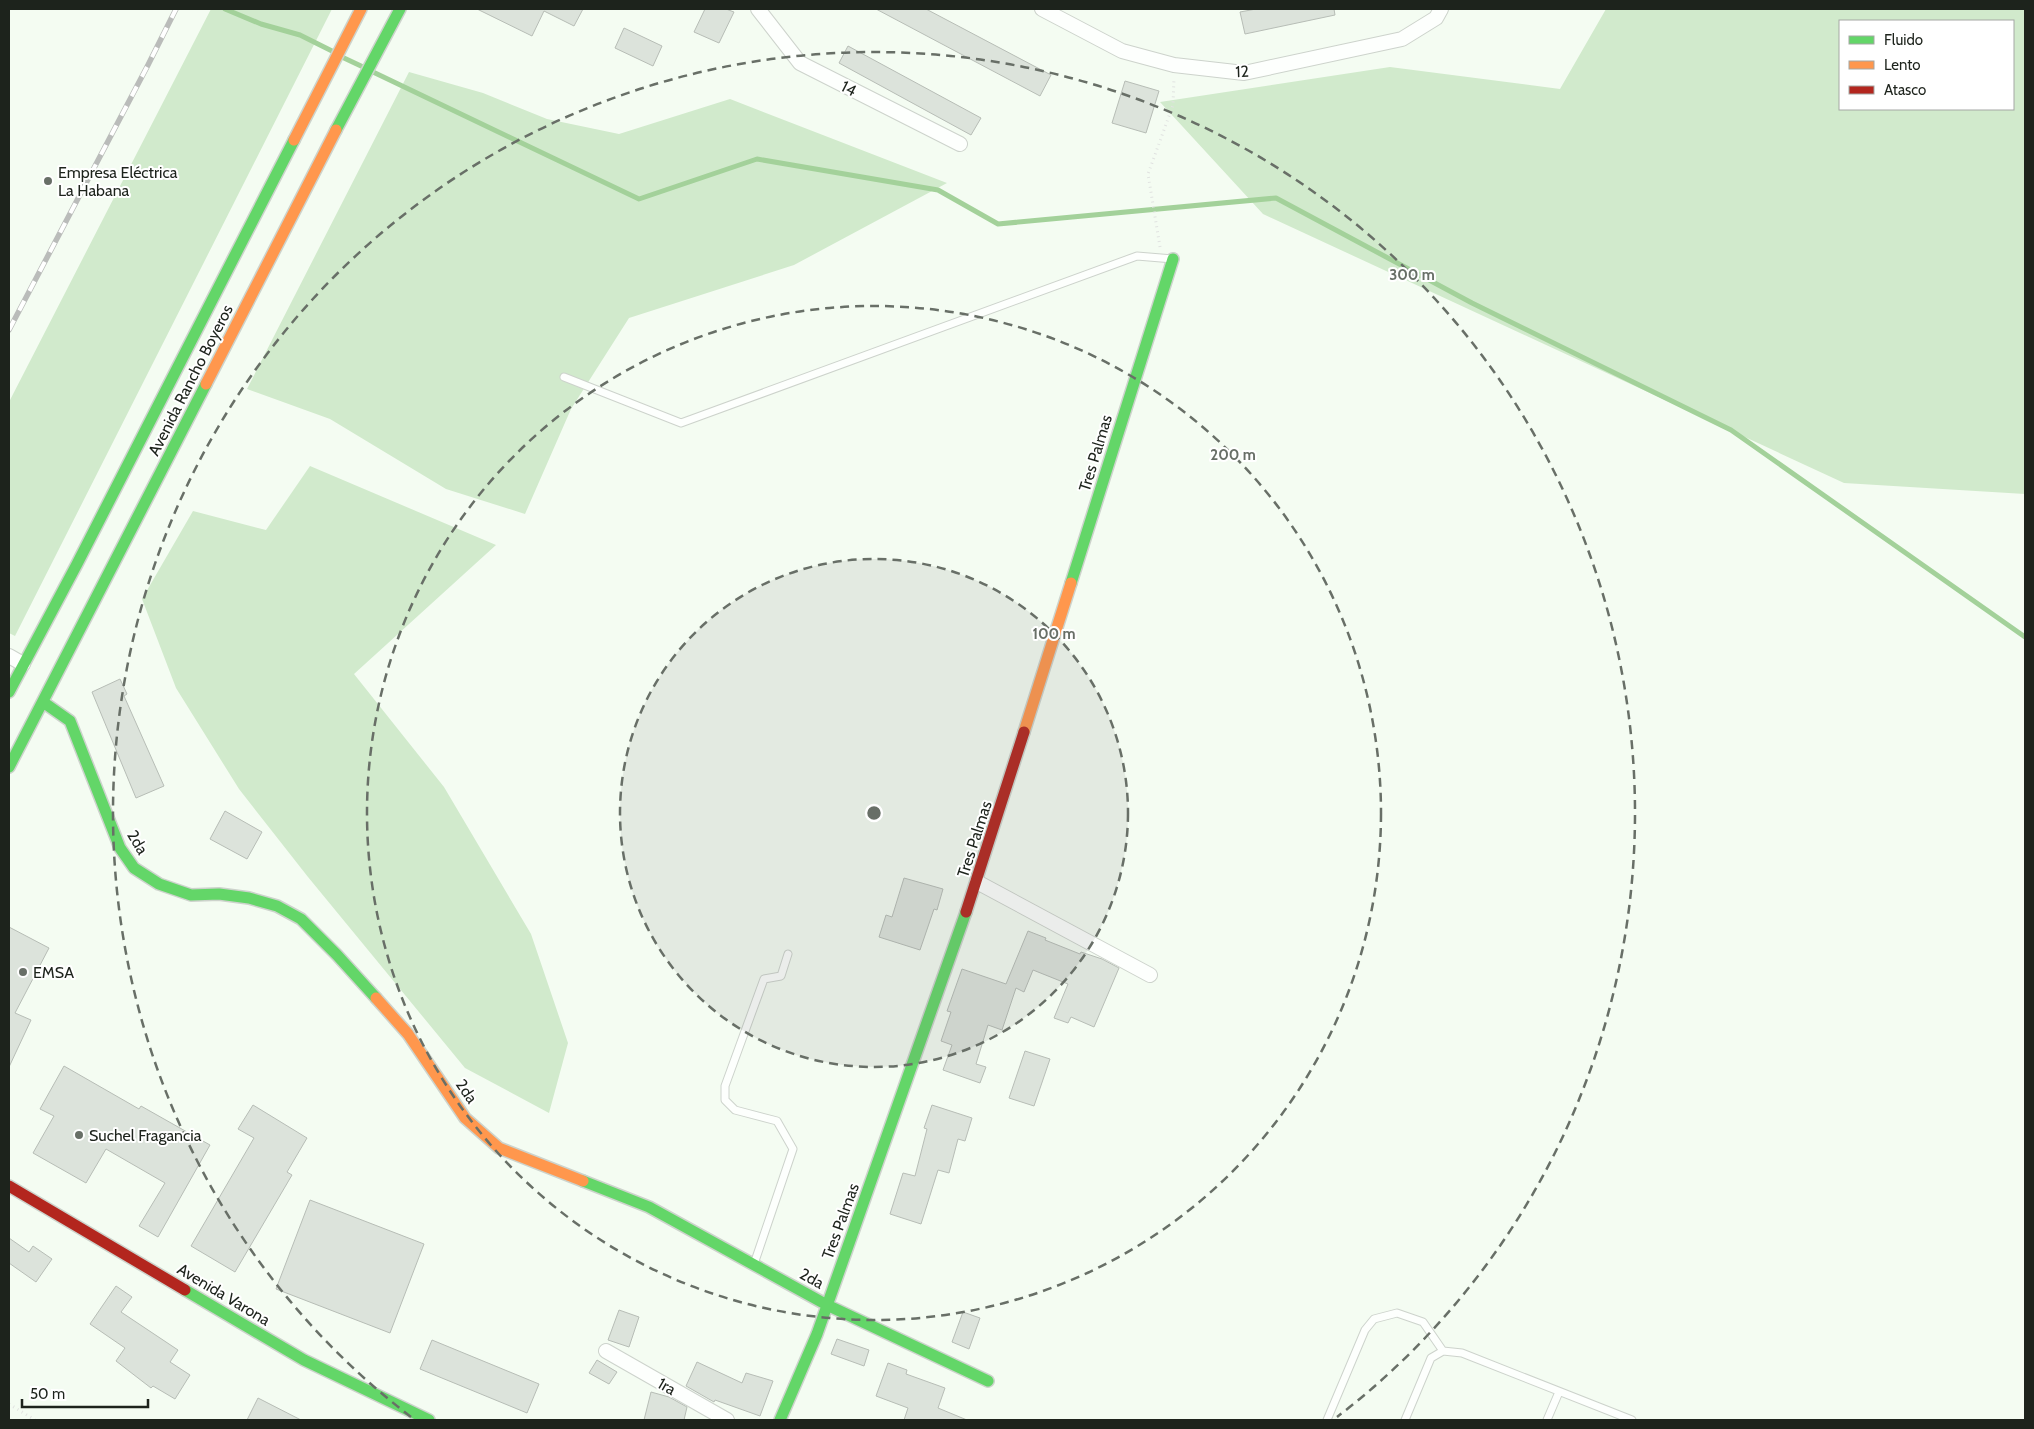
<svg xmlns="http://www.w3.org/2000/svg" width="2034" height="1429" viewBox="0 0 2034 1429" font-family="Cabin,sans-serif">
<rect width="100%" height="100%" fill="#f4fcf2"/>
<path fill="#d1eacc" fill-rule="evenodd" d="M211 9H332L15 636 9 633V402Z
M1606 9H2025V494L1844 483 1263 214 1160 102 1390 67 1560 89ZM1840 21H2013V109H1840Z
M409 72 483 93 547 119 619 134 730 99 947 183 794 265 629 318 571 409 525 514 446 489 330 419 247 389Z
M310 466 496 545 354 674 444 787 531 934 568 1043 549 1113 465 1068 308 877 239 789 176 688 142 599 193 511 266 530Z"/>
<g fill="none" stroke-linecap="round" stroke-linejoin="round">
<path stroke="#a3d19a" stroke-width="5" d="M225 9 261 24 300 35 332 51
M344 58 361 66
M373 72 639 199 757 159 938 190 998 224 1276 198 1472 303 1731 430 2025 637"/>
</g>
<path fill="#dce3db" stroke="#b7bdb6" d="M477 9H583L574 26 544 11 532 36Z
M705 9H726L734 12 719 43 694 32Z
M876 9H926L1051 75 1040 96Z
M1256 9H1334L1335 15 1245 34 1240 12Z
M624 28 662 46 653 66 615 48Z
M848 46 981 118 971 135 839 63Z
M1125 81 1159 91 1146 133 1112 123Z
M120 679 127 694 124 696 164 786 136 798 92 692Z
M225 811 262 832 247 859 210 839Z
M904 878 943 889 937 910 934 909 920 950 879 937 886 915 892 917Z
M9 927 49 948 15 1013 31 1020 9 1067Z
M1028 931 1046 938 1045 940 1080 954 1081 952 1102 959 1119 968 1094 1027 1071 1017 1068 1023 1054 1018 1068 984 1033 970 1024 992 1016 988 1002 1030 988 1025 976 1064 986 1067 980 1083 943 1070 952 1045 941 1041 951 1012 947 1011 962 969 1006 984Z
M1025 1051 1050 1059 1034 1106 1009 1098Z
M64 1066 139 1109 141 1106 210 1145 158 1237 139 1226 165 1183 106 1149 86 1183 33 1153 54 1116 40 1109Z
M253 1105 307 1138 287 1172 292 1175 235 1272 191 1246 254 1138 238 1129Z
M932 1105 972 1118 965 1141 958 1139 949 1173 938 1170 921 1224 890 1214 903 1173 915 1176 927 1129 924 1128Z
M310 1200 424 1244 390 1333 276 1289Z
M9 1238 29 1252 33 1246 52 1259 36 1282 9 1263Z
M116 1286 132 1297 121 1312 178 1350 170 1362 190 1375 175 1399 153 1386 151 1388 116 1361 125 1348 90 1324Z
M619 1310 639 1317 629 1347 608 1340Z
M963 1312 980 1318 969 1349 952 1342Z
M837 1339 869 1350 864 1366 831 1354Z
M432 1340 539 1384 527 1413 420 1369Z
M597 1360 617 1372 609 1384 589 1373Z
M697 1362 742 1383 746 1373 773 1381 760 1416 715 1400 714 1402 686 1386Z
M888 1363 907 1370 906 1374 945 1388 938 1408 967 1420H904L908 1408 876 1396Z
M651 1392 669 1397 687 1407 684 1420H644Z
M258 1398 301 1420H247Z"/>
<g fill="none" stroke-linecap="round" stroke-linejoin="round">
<g stroke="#cdd3cc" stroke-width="9">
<path id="lane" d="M564 377 681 423 1137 256 1173 259
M754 1264 793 1149 777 1121 735 1110 725 1100V1086L764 979 781 976 788 954
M1327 1420 1365 1330 1374 1319 1397 1313 1423 1322 1443 1351
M1405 1420 1431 1358 1443 1351 1462 1353 1632 1420
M1547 1420 1559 1392"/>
</g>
<g stroke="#cdd3cc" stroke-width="16">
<path id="street" d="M758 9 800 63 960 144
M1042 9 1122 51 1174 65 1244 73 1402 39 1436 18 1441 9
M9 656 23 664
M977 882 1150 975
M606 1351 727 1420"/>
</g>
<g stroke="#cdd3cc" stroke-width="14">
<path id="fast" d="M336 130 400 9
M1071 583 1173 259
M9 692 77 564 294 140
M43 702 70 721 120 848 134 868 159 884 191 895 219 894 249 898 277 906 301 919 337 955 376 998
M9 767 206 384
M583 1181 649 1207 827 1305 988 1381
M185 1290 304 1360 429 1420
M780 1420 817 1334 966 912"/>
</g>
<g stroke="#cdd3cc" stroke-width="14">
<path id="slow" d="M294 140 361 9
M206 384 336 130
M1024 732 1071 583
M376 998 408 1034 465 1118 499 1148 583 1181"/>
</g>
<g stroke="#cdd3cc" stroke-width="14">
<path id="jam" d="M966 912 1024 732
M9 1186 185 1290"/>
</g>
<path stroke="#e1e3e1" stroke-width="3" stroke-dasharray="1 4" stroke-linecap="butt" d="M1160 247 1148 174 1173 105 1174 78
M9 1404 35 1420"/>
<use href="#lane" stroke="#fdfffd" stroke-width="7"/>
<use href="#street" stroke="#fdfffd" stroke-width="14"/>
<use href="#fast" stroke="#63d668" stroke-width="11"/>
<use href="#slow" stroke="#ff974d" stroke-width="11"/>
<use href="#jam" stroke="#b3261e" stroke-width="11"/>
<g stroke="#babcba" stroke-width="5.5">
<path id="rail" d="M9 330 148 65 176 9"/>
</g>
<use href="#rail" stroke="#fff" stroke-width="4" stroke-dasharray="11" stroke-linecap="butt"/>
</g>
<circle cx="874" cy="813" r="254" fill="#686f67" fill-opacity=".12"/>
<g fill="none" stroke="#686f67" stroke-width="2.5" stroke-dasharray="9 6">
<circle cx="874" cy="813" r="254"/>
<circle cx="874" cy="813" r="507"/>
<path d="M411 1417A761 761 0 1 1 1337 1417"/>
</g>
<g fill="#686f67" stroke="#fff" stroke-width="2">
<circle cx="48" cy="181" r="5"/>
<circle cx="23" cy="972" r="5"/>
<circle cx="79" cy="1135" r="5"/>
</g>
<g text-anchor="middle" stroke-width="4" stroke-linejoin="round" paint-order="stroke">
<g font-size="16" fill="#1d231c" stroke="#fff">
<text transform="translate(1242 71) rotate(-2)" y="6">12</text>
<text transform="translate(849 88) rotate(27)" y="6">14</text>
<text transform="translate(190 380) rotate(-63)" y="6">Avenida Rancho Boyeros</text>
<text transform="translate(1095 453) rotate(-73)" y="6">Tres Palmas</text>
<text transform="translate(974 839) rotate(-72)" y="6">Tres Palmas</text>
<text transform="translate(138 842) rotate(59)" y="6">2da</text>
<text transform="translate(467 1091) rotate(56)" y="6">2da</text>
<text transform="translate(840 1221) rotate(-70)" y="6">Tres Palmas</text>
<text transform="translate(812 1278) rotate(29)" y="6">2da</text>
<text transform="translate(224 1294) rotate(31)" y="6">Avenida Varona</text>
<text transform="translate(667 1386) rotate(30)" y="6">1ra</text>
</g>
<g font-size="16" fill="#1d231c" stroke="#fff" text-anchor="start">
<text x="58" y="178">Empresa Eléctrica<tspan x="58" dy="18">La Habana</tspan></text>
<text x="33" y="978">EMSA</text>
<text x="89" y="1141">Suchel Fragancia</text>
</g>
</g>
<circle cx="874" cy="813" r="8" fill="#686f67" stroke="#fff" stroke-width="2.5"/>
<g font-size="15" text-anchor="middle" font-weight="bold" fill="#686f67" stroke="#fff" stroke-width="4" stroke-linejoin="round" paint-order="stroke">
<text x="1412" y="280">300 m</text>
<text x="1233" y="460">200 m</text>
<text x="1054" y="639">100 m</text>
</g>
<rect width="2034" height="1429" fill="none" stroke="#1d231c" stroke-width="20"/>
<rect x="1839" y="20" width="175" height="90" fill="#ffffff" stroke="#a5a7a4"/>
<rect x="1849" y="36" width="25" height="8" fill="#63d668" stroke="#a5a7a4"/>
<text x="1884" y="45" font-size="15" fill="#1d231c">Fluido</text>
<rect x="1849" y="61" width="25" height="8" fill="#ff974d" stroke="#a5a7a4"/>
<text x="1884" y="70" font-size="15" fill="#1d231c">Lento</text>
<rect x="1849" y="86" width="25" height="8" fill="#b3261e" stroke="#a5a7a4"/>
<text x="1884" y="95" font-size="15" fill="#1d231c">Atasco</text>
<path d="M22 1399v8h126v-8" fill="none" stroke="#1d231c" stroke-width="2.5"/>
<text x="30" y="1399" font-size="15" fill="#1d231c" stroke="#ffffff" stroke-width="4" paint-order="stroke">50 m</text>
</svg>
